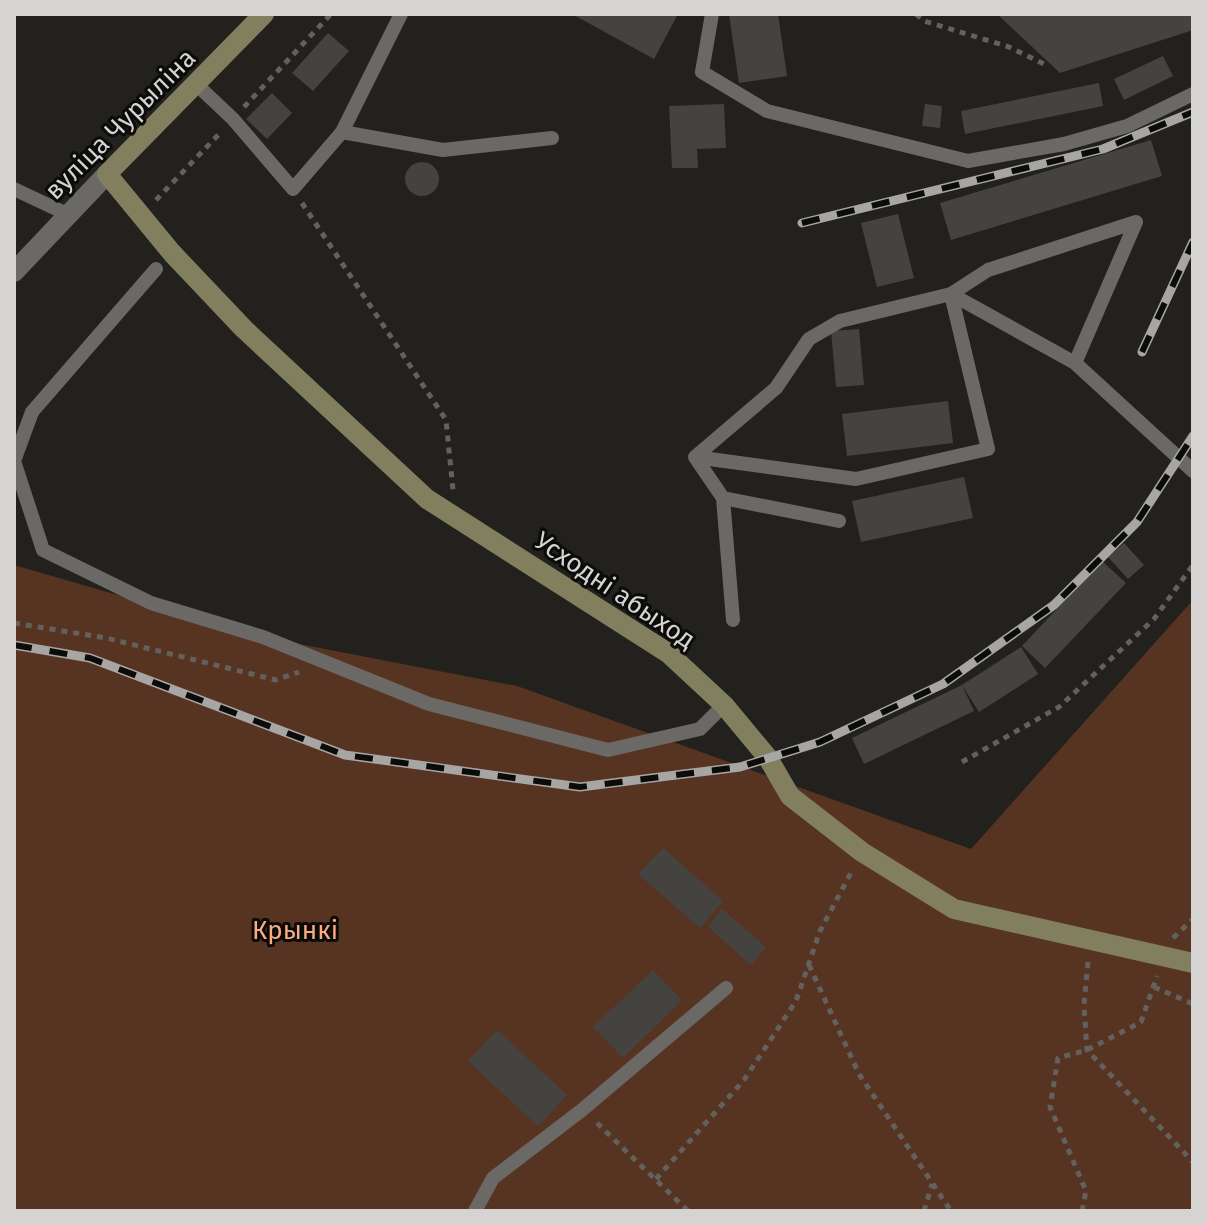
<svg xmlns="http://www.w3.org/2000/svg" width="1207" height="1225" viewBox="0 0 1207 1225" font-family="'Fira Sans',sans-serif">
<rect width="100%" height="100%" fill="#22211e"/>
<path fill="#573422" d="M14 565 263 637 517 686 971 849 1193 600V1211H14Z"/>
<path fill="#454340" d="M572 14H678L654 59Z
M729 14H778L787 76 739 83Z
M997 14H1193V30L1060 73Z
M328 33 349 51 313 91 292 73Z
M1163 56 1173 76 1124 100 1114 79Z
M1099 83 1103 106 965 134 961 111Z
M272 93 292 113 267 139 246 119Z
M724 104 726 148 697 149 698 168H672L669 106Z
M925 104 942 106 940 128 922 126Z
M1151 140 1162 176 951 240 940 203Z
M405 179a17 17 0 1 1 34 0a17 17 0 1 1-34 0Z
M898 214 914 278 877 287 861 223Z
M859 329 864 385 836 387 831 331Z
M948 401 953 443 847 456 842 414Z
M964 477 973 518 861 542 852 501Z
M1124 543 1144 565 1128 579 1108 557Z
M1102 561 1126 583 1045 668 1022 646Z
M1021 647 1038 674 979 712 962 685Z
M962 685 974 711 864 764 852 738Z
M663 848 723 901 700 928 638 874Z
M722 909 766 947 751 965 708 927Z
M653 970 682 1000 623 1058 593 1027Z
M497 1030 567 1095 538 1126 468 1061Z"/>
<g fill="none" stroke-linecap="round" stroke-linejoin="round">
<path stroke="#62615e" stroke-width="5" stroke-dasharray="6 6" stroke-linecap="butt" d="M916 14 924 21 1009 47 1044 64
M244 107 331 14
M156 200 221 132
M302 203 446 420 453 490
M14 623 106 638 276 680 299 672
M962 762 1059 707 1154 619 1193 565
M1173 938 1193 919
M1088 962 1084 1005 1087 1050 1193 1162
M809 965 859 1074 951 1211
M1154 987 1193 1004
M597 1123 688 1211
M656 1179 744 1080 796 1001 820 931 853 869
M924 1211 932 1184
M1082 1211 1086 1191 1050 1107 1058 1058 1087 1050 1141 1022 1157 976"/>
<path stroke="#6b6966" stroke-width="14" d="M712 14 702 72 767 111 968 161 1064 144 1127 126 1193 94
M196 84 233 119 293 189 342 132 401 14
M342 132 443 150 552 138
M14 189 67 214
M156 269 32 412 14 461 43 550 151 603 263 637 429 704 608 750 700 729 724 705
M1075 363 1193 471
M695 457 776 388 809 339 840 321 951 294 988 270 1136 222 1075 363 951 294
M723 498 839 521
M733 620 723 498 695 457 856 479 988 449 951 294
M475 1211 493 1178 582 1110 726 988"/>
<path stroke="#6b6966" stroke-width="20" d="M14 272 107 174"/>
<path stroke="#827f5e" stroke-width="20" d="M264 14 107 174 172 253 244 329 427 499 668 653 724 705 768 758 790 796 862 852 954 909 1193 963"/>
<g stroke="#a7a6a4" stroke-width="9">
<path id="rail" d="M802 223 1103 149 1193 112
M1142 352 1193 242
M14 645 90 658 345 755 580 787 740 767 820 742 943 684 1054 605 1137 522 1193 436"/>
</g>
<use href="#rail" stroke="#0b0b0a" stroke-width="6" stroke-dasharray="18" stroke-linecap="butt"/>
</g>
<g text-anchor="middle" stroke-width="6" stroke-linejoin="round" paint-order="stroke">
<g font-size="26" fill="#d5d4d2" stroke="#0b0b0a">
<text transform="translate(120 124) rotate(-45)" y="9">вуліца Чурыліна</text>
<text transform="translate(615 590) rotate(34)" y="9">Усходні абыход</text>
</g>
<g font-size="26" fill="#fdaa7f" stroke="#0b0b0a">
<text x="295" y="939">Крынкі</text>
</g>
</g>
<rect width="1207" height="1225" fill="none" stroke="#d5d4d2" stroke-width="32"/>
</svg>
